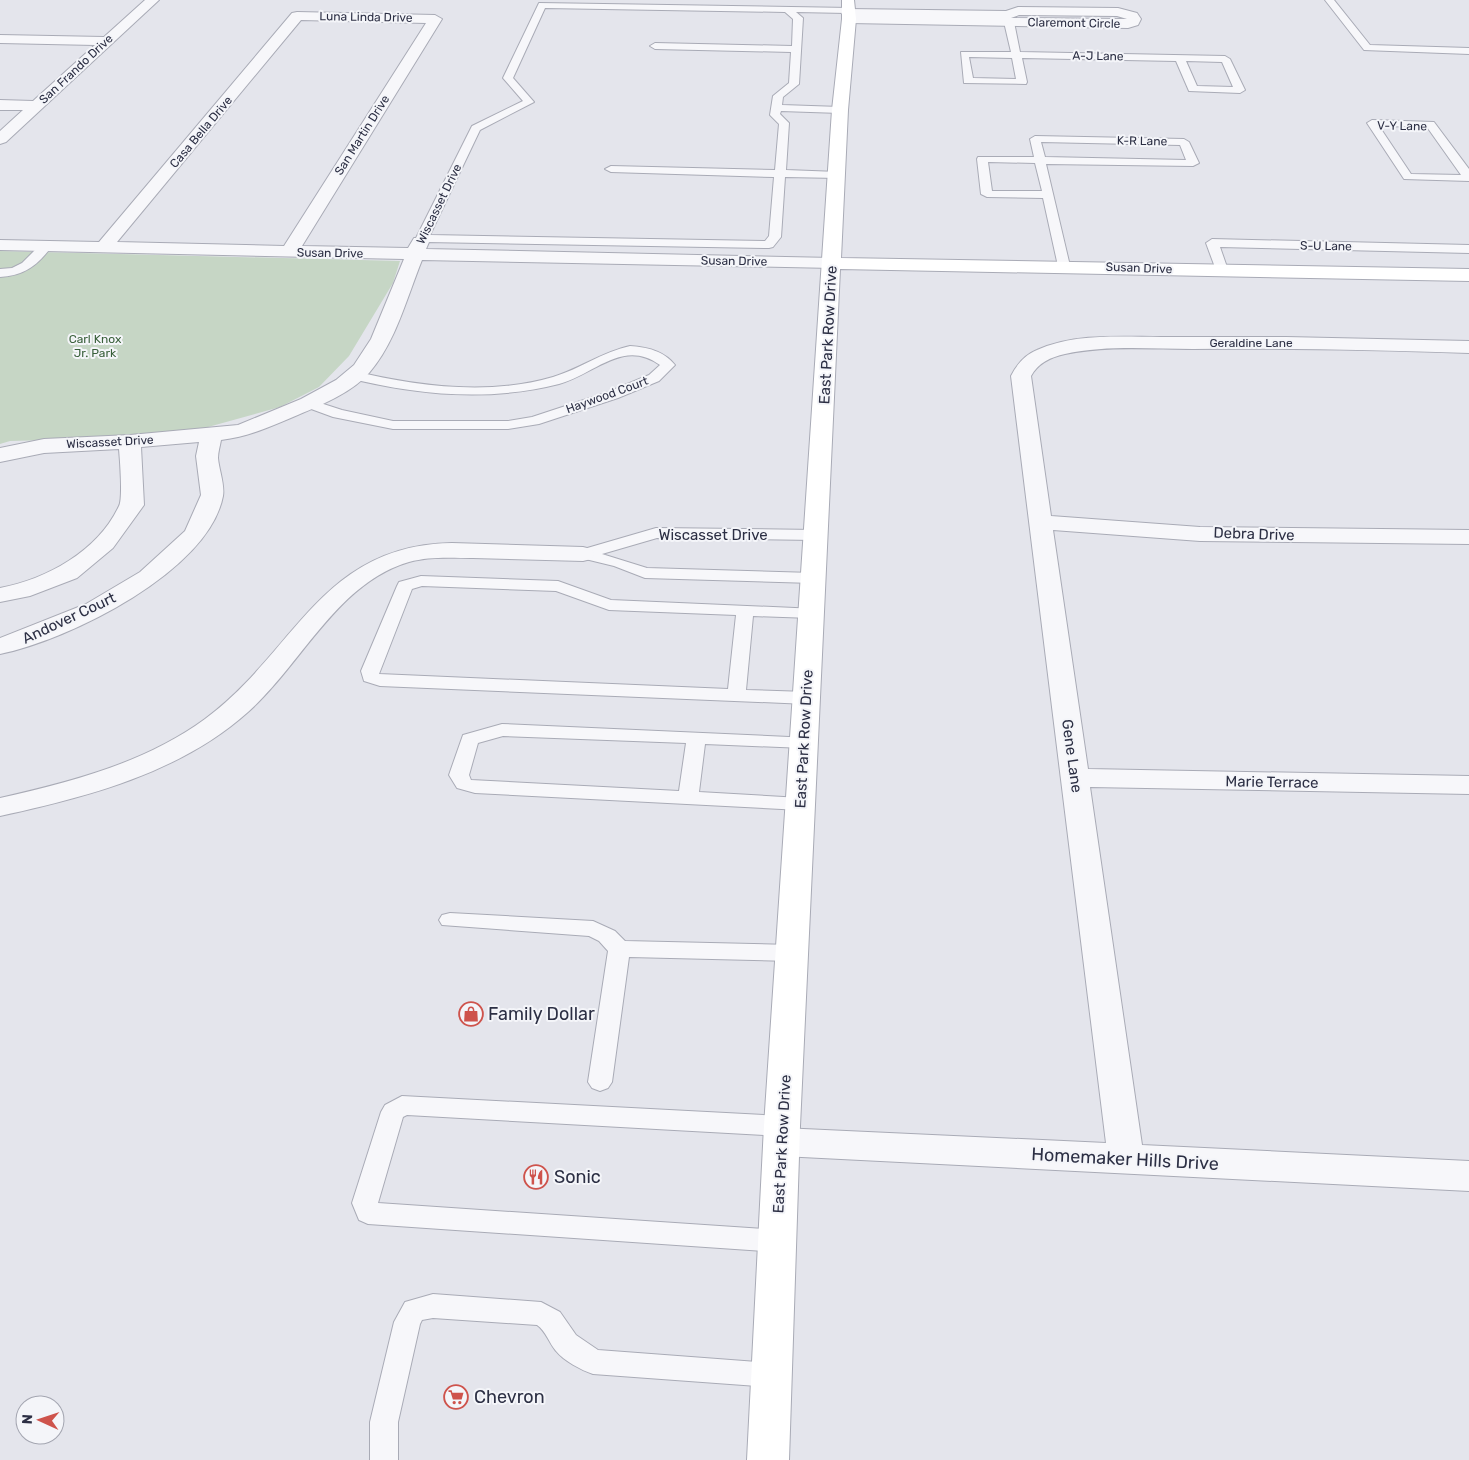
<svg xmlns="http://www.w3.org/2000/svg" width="1469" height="1460" viewBox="0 0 1469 1460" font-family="Rubik,sans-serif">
<rect width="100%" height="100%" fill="#e4e5ec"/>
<path fill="#c6d6c5" d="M0 251 400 261 393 283 349 356 319 387 280 407 172 437 10 441 0 444Z"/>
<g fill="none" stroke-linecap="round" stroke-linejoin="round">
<g stroke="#a9abb6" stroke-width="2">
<path id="lane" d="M1325 0H1334L1370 45 1469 48V54L1364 50Z
M539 3 850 8V12L847 13 796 12 803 18 799 84 783 97 782 105 840 107 845 110 840 113 781 111 780 114 789 123 786 170 838 172 844 175 838 178 785 177 781 237 773 247 769 248 426 242 424 245H416L414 242 472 126 523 101 503 78ZM545 8 785 12 793 19 792 46 655 43 650 46 655 49 791 52 789 83 773 96 770 115 779 124 775 170 611 166 605 169 611 172 774 177 769 236 765 241 430 235 480 130 534 102 513 78Z
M1009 19 1014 22 1020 52 1225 56 1230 59 1245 90 1240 93 1189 91 1176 61 1022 58 1027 82 1026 84 964 83 961 52H1011L1004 22ZM969 57 1012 58 1016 79 973 78ZM1186 61 1222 62 1233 87 1197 86Z
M1372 120 1434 122 1469 169V181L1404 179 1367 123ZM1379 126 1427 127 1461 175 1411 174Z
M1035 136 1184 139 1189 142 1199 163 1193 166 1046 164 1070 266 1064 270 1058 266 1043 198 987 197 981 194 977 159 978 157H1034L1030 139ZM1041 142 1180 145 1186 160 1045 157ZM988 162 1035 163 1042 191H992Z
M1212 239 1469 245V253L1220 247 1228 270 1222 274 1216 270 1206 243Z
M46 242 52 246C38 265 24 276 0 277V269L12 268 22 263 42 243Z
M630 346C647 347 664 351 675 365L659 381 618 398 539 424 508 429H393L333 417 303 406 301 403 308 399 342 410 393 421H508L532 417 608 392 649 375 660 365C623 338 595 374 559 384 488 402 418 395 348 378L346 375 353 371C417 386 488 396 553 377 580 369 602 352 630 346Z
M656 528 816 530 824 535 816 540 657 538 602 554 647 568 813 573 819 574 821 578 819 582 813 583 645 578 614 566 577 557 575 554 577 551Z
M421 576 558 581 611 600 817 609 820 613 817 617 811 618 753 616 746 690 807 692 813 694 816 698 813 702 807 704 380 686 364 681 361 671 397 586 399 582ZM422 586 556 591 609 610 736 615 728 689 379 674 412 589Z
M502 724 811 738 813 742 811 746 804 748 705 744 699 792 801 798 808 799 811 804 808 809 801 810 475 793 457 788 449 775 463 735ZM503 736 686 743 679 791 471 780 469 775 478 743Z
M450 913 593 921 615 931 625 941 792 945 800 947 803 953 800 959 792 961 629 957 612 1082 608 1088 600 1091 592 1088 588 1082 608 951 599 941 589 936 442 925 439 920 442 915Z
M402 1096 782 1116 791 1119 794 1126 791 1133 782 1136 407 1115 403 1117 378 1203 777 1230 786 1233 790 1241 786 1249 777 1252 368 1224 359 1220 352 1203 381 1112 385 1105Z
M433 1294 541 1302 560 1312 576 1335 598 1350 771 1363 781 1366 785 1375 781 1384 771 1387 593 1374C581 1370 564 1361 556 1351 549 1343 546 1331 537 1325L433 1318 422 1320 420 1324 398 1422V1460H370V1422L394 1322 405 1302Z"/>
</g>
<g stroke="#a9abb6" stroke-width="2">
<path id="street" d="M145 0H159L6 142 0 144V131L23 110H0V100L33 101 95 45 0 43V35L104 37Z
M1018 7 1118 8 1137 13 1141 19 1138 25 1128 28 849 23 844 22 842 19 845 16 841 13 848 9 1006 11ZM1019 15 1117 16 1127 19 1011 18Z
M297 12 435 15 442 19 302 246 408 248 414 238H426L429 242 426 249 833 258 839 259 842 263 839 267 833 268 422 260C407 297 396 342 369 373 350 394 319 406 293 417 269 427 248 437 221 440 220 446 218 452 218 458 219 470 225 485 223 496 209 571 69 640 0 654V638L86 604 140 572 185 531 201 495 196 456 199 442 141 447 144 505 113 548 77 578 30 596 0 602V588C47 579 98 551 119 506 123 499 120 460 119 449L44 453 0 462V448L44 439 130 435 238 425 301 399 336 380 354 365 371 339 404 259 0 250V240L99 242 292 13ZM301 20 426 23 284 246 117 242Z
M1286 337 1469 341V353C1377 350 1285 348 1193 349 1151 349 1106 345 1065 354 1051 357 1038 363 1031 376L1051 516 1200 527 1469 530V544L1200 541 1053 530 1088 769 1469 776V794L1090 787 1142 1145 1469 1161V1191L782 1156 769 1152 764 1142 769 1132 782 1128 1106 1143 1011 376C1017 364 1025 355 1037 350 1075 333 1121 337 1161 337 1203 337 1245 337 1286 337Z
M452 543 583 547 591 549 595 554 591 559 583 561C546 560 510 559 473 558 453 558 430 556 409 562 337 583 301 665 248 712 180 773 87 797 0 816V798C71 782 145 763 205 719 296 652 321 545 452 543Z"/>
</g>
<g stroke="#a9abb6" stroke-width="2">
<path id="secondary" d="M842 0H854L856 19 848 110 841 258 1469 269V281L840 269 800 1126 789 1460H747L764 1126 832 110 842 19Z"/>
</g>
<use href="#lane" fill="#f7f7fa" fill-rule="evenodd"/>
<use href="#street" fill="#f7f7fa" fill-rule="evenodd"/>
<use href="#secondary" fill="#fff" fill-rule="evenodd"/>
</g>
<defs>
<g id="shop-ring" transform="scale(1.25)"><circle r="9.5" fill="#f4f5f9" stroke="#ce534c" stroke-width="1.5"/><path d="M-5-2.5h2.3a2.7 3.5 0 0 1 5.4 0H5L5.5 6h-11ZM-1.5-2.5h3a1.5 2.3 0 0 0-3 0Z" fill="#ce534c"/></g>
<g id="restaurant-ring" transform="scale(1.25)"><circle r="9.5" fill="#f4f5f9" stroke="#ce534c" stroke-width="1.5"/><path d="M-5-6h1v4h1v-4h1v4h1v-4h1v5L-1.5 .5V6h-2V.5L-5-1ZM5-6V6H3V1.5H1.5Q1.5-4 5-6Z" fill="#ce534c"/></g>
<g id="supermarket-ring" transform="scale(1.25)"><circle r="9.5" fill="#f4f5f9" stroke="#ce534c" stroke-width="1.5"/><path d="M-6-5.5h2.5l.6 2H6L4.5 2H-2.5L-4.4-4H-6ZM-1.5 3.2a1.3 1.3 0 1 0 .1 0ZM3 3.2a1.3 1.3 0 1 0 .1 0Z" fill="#ce534c"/></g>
</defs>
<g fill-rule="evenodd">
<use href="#shop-ring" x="471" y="1014"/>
<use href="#restaurant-ring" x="536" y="1177"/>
<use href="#supermarket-ring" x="456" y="1397"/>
</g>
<g text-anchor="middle" stroke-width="4" stroke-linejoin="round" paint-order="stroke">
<g font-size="12" fill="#2c2f44" stroke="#f4f5f9">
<text transform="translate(366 17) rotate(1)" y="4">Luna Linda Drive</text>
<text transform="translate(1074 23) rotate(1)" y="4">Claremont Circle</text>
<text transform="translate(1098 56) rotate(1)" y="4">A-J Lane</text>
<text transform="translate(76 69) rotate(-43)" y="4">San Frando Drive</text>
<text transform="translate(1402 126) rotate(1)" y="4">V-Y Lane</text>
<text transform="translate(201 132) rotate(-50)" y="4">Casa Bella Drive</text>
<text transform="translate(362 135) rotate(-58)" y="4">San Martin Drive</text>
<text transform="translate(1142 141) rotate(1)" y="4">K-R Lane</text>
<text transform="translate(439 204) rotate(-64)" y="4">Wiscasset Drive</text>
<text transform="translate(1326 246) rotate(1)" y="4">S-U Lane</text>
<text transform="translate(330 253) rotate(1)" y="4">Susan Drive</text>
<text transform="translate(734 261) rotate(1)" y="4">Susan Drive</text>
<text transform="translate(1139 268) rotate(2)" y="4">Susan Drive</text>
<text x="1251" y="347">Geraldine Lane</text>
<text transform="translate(607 395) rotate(-20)" y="4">Haywood Court</text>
<text transform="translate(110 442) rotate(-3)" y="4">Wiscasset Drive</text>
</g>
<g font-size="12" fill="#39603a" stroke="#f4f5f9">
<text x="95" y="343">Carl Knox<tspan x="95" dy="14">Jr. Park</tspan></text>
</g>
<g font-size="15" fill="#2c2f44" stroke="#f4f5f9">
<text transform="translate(828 335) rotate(-87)" y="5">East Park Row Drive</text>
<text transform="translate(1254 534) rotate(2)" y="5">Debra Drive</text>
<text x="713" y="540">Wiscasset Drive</text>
<text transform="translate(69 618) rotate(-25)" y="5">Andover Court</text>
<text transform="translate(804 739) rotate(-87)" y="5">East Park Row Drive</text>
<text transform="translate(1072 756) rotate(82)" y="5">Gene Lane</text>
<text transform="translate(1272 782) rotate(1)" y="5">Marie Terrace</text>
<text transform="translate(782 1144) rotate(-87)" y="5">East Park Row Drive</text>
</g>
<g font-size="18" fill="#2c2f44" stroke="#f4f5f9" text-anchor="start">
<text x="488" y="1020">Family Dollar</text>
<text x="554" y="1183">Sonic</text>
<text x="474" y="1403">Chevron</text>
</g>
<g font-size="18" fill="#2c2f44" stroke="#f4f5f9">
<text transform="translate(1125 1159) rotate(3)" y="6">Homemaker Hills Drive</text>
</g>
</g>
<g transform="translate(40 1420) rotate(273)"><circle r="24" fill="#f4f5f9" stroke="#a4a6b1"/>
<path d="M0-4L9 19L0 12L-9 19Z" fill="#ce534c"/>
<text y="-8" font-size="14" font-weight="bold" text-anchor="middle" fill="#2c2f44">N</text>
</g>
</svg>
